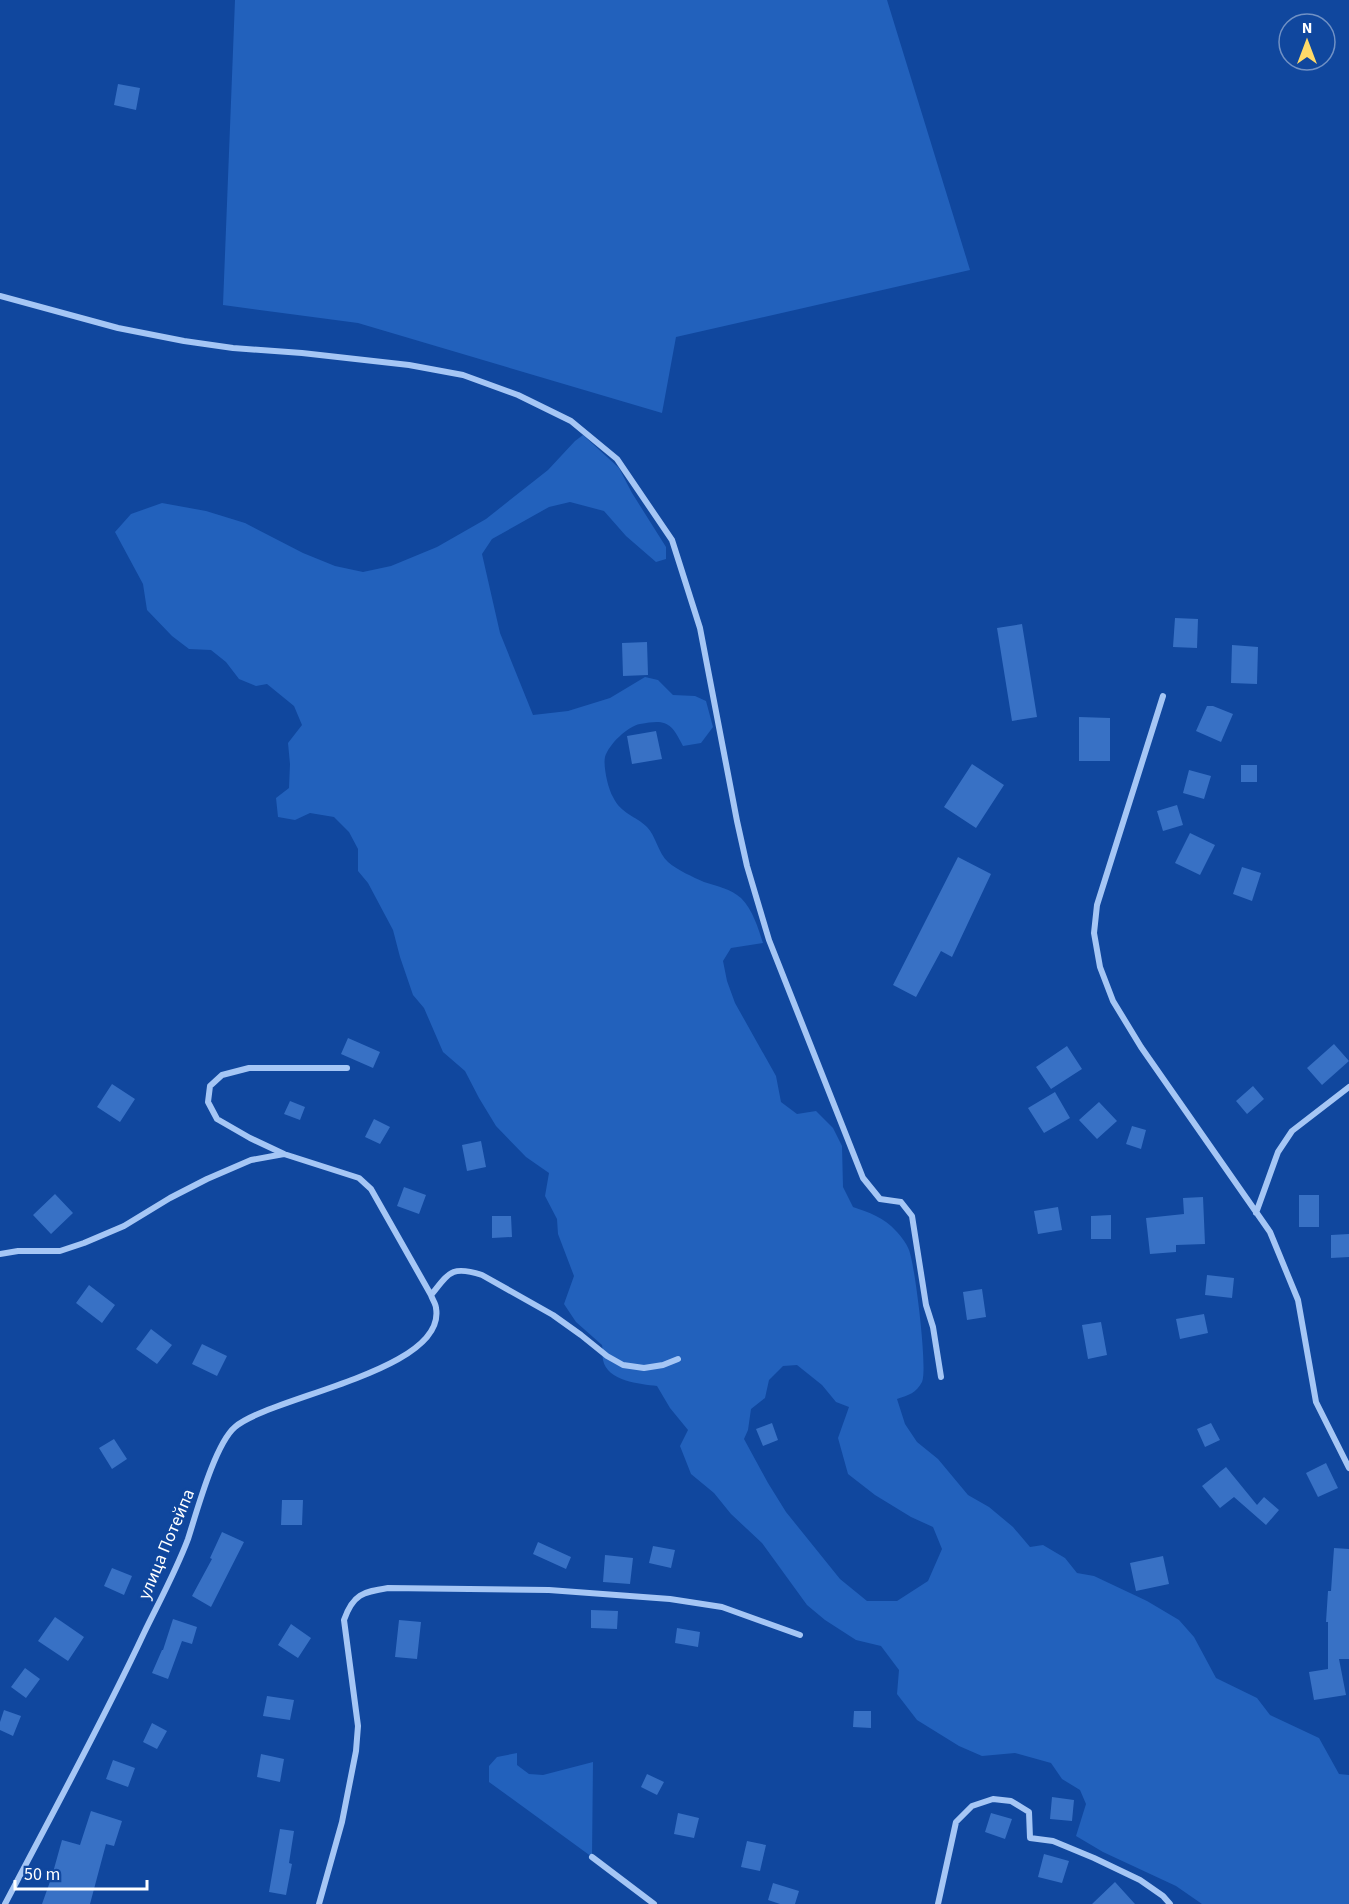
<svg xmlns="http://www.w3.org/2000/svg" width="1349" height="1904" viewBox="0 0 1349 1904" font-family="'Source Sans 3',sans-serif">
<rect width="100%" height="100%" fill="#10479e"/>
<path fill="#2261bc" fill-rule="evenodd" d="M235 0H887L970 270 676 337 662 413 358 323 223 305Z
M583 435 619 468 632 493 666 547V559L656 562 626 536 604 511 570 502 549 507 492 539 482 554 500 633 533 715 568 711 610 698 645 677 658 680 673 695 695 696 706 701 713 727 701 743 683 746C671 722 666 719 640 724 628 726 609 744 605 757 603 766 608 789 613 797 621 814 636 816 647 827 656 836 658 853 668 862 677 870 693 877 704 882 717 886 731 889 741 898 753 910 758 928 763 943L731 948 723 961 727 981 735 1003 776 1076 781 1102 797 1114 816 1111 833 1128 842 1146 843 1187 853 1207C868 1212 885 1218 896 1231 901 1236 907 1244 909 1250 915 1265 928 1370 922 1382 916 1393 909 1395 897 1399L905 1424 917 1442 938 1459 968 1495 989 1507 1013 1527 1030 1547 1043 1545 1065 1558 1077 1573 1094 1576 1147 1601 1179 1620 1194 1637 1216 1678 1257 1698 1270 1715 1319 1738 1339 1774 1349 1775V1904H1202L1176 1886 1103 1852 1076 1836 1086 1804 1080 1790 1062 1779 1051 1763 1015 1753 982 1756 959 1746 917 1720 897 1694 899 1670 881 1646 856 1640 825 1620 807 1605 762 1543 731 1514 714 1493 691 1474 680 1446 688 1430 670 1408 657 1386C640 1384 607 1381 603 1360 602 1355 603 1349 602 1345L576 1322 564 1304 574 1276 558 1234 557 1219 545 1196 549 1173 526 1157 496 1126 479 1098 465 1071 443 1052 424 1008 413 995 400 957 393 930 368 883 358 871V849L349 832 334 817 310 813 295 820 278 817 276 798 289 788 290 764 288 743 302 725 294 706 267 684 256 686 239 679 226 662 211 650 189 649 172 636 147 610 143 584 115 532 131 514 162 503 206 511 245 523 303 553 335 566 363 572 391 566 437 547 486 519 548 470 575 441ZM797 1365 822 1385 836 1402 849 1407 838 1438 848 1474 875 1495 911 1517 933 1527 942 1549 928 1581 897 1601H867L840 1579 786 1512 768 1483 744 1439 748 1430 751 1409 765 1398 769 1380 783 1366Z
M517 1753V1765L529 1774 543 1775 593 1762 592 1857 489 1782V1766L497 1757Z"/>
<path fill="#3871c5" d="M118 84 140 88 136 110 114 105Z
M1175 618 1198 619 1197 648 1173 647Z
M1022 624 1037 717 1012 721 997 628Z
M647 642 648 675 623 676 622 643Z
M1232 645 1258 647 1257 684 1231 683Z
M1207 706H1213L1233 714 1221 742 1196 731Z
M1079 717 1110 718V761H1079Z
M656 731 662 759 632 764 627 736Z
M972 764 1004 785 976 828 944 807Z
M1241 765H1257V782H1241Z
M1189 770 1211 776 1204 799 1183 793Z
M1177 805 1183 825 1163 831 1157 811Z
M1190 833 1215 845 1200 875 1175 863Z
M958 857 991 874 952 957 941 951 916 997 893 985Z
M1242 867 1261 873 1252 901 1233 894Z
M348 1038 380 1052 373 1068 341 1054Z
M1334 1044 1349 1061 1322 1085 1307 1068Z
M1067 1046 1082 1069 1051 1089 1036 1067Z
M112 1084 135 1099 120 1122 97 1107Z
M1253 1086 1264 1099 1247 1114 1236 1101Z
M1055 1092 1070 1118 1044 1133 1028 1108Z
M290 1101 305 1107 300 1120 284 1114Z
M1099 1102 1117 1121 1097 1139 1079 1120Z
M374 1119 390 1127 380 1144 365 1137Z
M1132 1126 1146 1130 1141 1149 1126 1144Z
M481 1141 486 1167 467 1171 462 1145Z
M404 1187 426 1195 419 1214 397 1206Z
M55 1194 73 1213 51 1234 33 1215Z
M1299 1195H1319V1227H1299Z
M1203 1197 1205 1244 1176 1245V1252L1150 1254 1146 1218 1184 1214 1183 1198Z
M1058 1207 1062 1230 1038 1234 1034 1211Z
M1111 1215V1239H1091V1216Z
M492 1216H511L512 1237 492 1238Z
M1349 1234V1257L1331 1258V1235Z
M1207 1275 1234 1278 1232 1298 1205 1295Z
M89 1285 115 1305 102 1323 76 1303Z
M982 1289 986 1317 967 1320 963 1292Z
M1204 1314 1208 1333 1180 1339 1176 1319Z
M1101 1322 1107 1355 1088 1359 1082 1325Z
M151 1329 172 1345 157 1364 136 1349Z
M202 1344 227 1356 217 1376 192 1364Z
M772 1423 778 1440 763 1446 756 1429Z
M1211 1423 1220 1440 1205 1447 1197 1429Z
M114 1439 127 1459 112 1469 99 1448Z
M1326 1463 1338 1488 1318 1497 1306 1473Z
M1226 1467 1257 1505 1264 1497 1279 1510 1266 1525 1234 1497 1220 1508 1202 1486Z
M282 1500H303L302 1525H281Z
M222 1532 244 1542 211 1607 192 1596 212 1559 210 1558Z
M538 1542 571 1557 566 1569 533 1554Z
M653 1546 675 1550 671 1568 649 1563Z
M1334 1548 1349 1549V1659H1339L1346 1695 1314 1700 1309 1672 1328 1669V1622H1326L1328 1591H1331Z
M605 1555 633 1558 630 1584 603 1582Z
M1163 1556 1169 1584 1136 1591 1130 1563Z
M112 1568 132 1576 124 1595 104 1586Z
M591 1610 618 1611 617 1629 591 1628Z
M55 1617 84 1637 68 1661 38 1641Z
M173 1619 197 1627 192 1644 182 1641 168 1679 152 1673 162 1650H163Z
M399 1620 421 1622 417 1659 395 1657Z
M291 1624 311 1638 298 1658 278 1645Z
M677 1628 700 1632 698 1647 675 1643Z
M25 1668 40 1679 26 1698 11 1687Z
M267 1696 294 1700 290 1720 263 1716Z
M4 1710 21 1716 13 1736 0 1730V1722Z
M854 1711H871V1728L853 1727Z
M152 1723 167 1731 157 1749 143 1742Z
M261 1754 284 1759 280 1782 257 1777Z
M113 1760 135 1768 128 1787 106 1779Z
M647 1774 664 1782 657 1795 641 1787Z
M1052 1797 1074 1800 1072 1821 1050 1819Z
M91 1811 122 1821 114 1846 106 1844 90 1904H42L52 1876 62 1840 80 1845Z
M678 1813 699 1818 694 1838 674 1834Z
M991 1813 1012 1819 1005 1839 985 1832Z
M280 1829 294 1831 289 1863 292 1864 286 1895 269 1892Z
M747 1841 766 1845 760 1871 741 1867Z
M1044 1854 1069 1861 1062 1883 1038 1877Z
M1115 1882 1135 1904H1092Z
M773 1883 799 1891 795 1904H780L768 1900Z"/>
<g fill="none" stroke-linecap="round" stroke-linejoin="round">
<path stroke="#a5c6f5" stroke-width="6" d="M0 296 118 328 184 341 233 348 302 353 409 365 463 375 518 395 571 421 617 459 672 540 700 628 737 821 747 866 769 940 863 1178 880 1199 901 1202 912 1216 926 1305 933 1327 941 1377
M1163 696 1097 905 1094 933 1100 967 1113 1001 1141 1047 1270 1232 1298 1300 1316 1402 1349 1468
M1256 1213 1278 1152 1292 1131 1349 1087
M0 1254 18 1251H60L84 1243 124 1226 170 1198 207 1179 251 1160 284 1154
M431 1295C449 1273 451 1265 482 1275L553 1315 581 1335 607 1356 623 1365 644 1368 663 1365 678 1359
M592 1857 654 1904
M5 1904C52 1814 101 1725 144 1633 159 1602 176 1571 188 1539 197 1511 215 1444 235 1427 271 1396 447 1371 436 1308 436 1304 432 1299 431 1295L371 1189 359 1178 284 1154 250 1138 217 1119 208 1102 210 1086 222 1075 249 1068H347
M319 1904 342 1822 356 1751 358 1726 344 1620C353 1594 363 1592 388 1588L549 1590 670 1599 722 1607 800 1635
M938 1904 956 1822 972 1806 993 1799 1011 1801 1029 1812 1030 1838 1053 1841 1094 1858 1140 1880 1163 1896 1170 1904"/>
</g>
<g text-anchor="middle" stroke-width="6" stroke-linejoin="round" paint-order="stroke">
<g font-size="18" fill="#fff" stroke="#10479e">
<text transform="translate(166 1544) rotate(-67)" y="6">улица Потейпа</text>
</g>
</g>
<g transform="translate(1307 42)"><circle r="28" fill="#10479e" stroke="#7091c5" stroke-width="1.5"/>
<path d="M0-4.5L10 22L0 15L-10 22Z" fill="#ffda69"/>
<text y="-9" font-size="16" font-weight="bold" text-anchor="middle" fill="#ffffff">N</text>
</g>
<path d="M15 1880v9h132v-9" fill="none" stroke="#ffffff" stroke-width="3"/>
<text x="24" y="1880" font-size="18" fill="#ffffff" stroke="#10479e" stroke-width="4.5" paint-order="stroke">50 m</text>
</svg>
